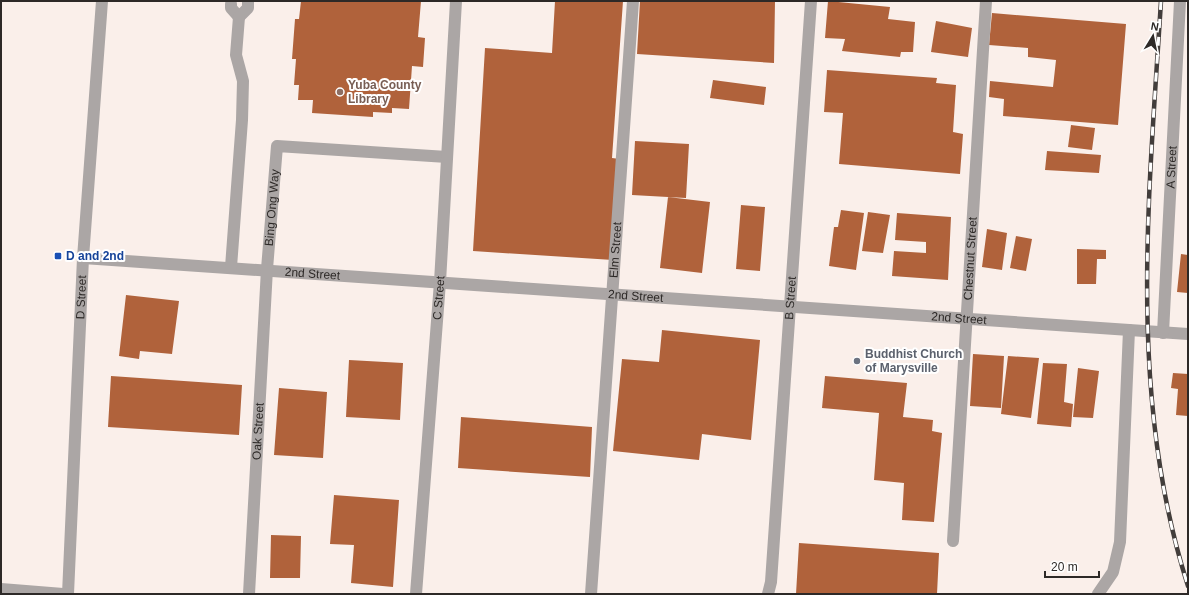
<svg xmlns="http://www.w3.org/2000/svg" width="1189" height="595" viewBox="0 0 1189 595" font-family="Arial,sans-serif">
<rect width="100%" height="100%" fill="#faefea"/>
<path fill="#b0623b" d="M301 1H421L418 37 425 38 423 67 412 66 409 109 392 108V113L373 112V117L312 113 313 100H298L299 85H294L296 59H292L295 19H299Z
M555 1H623L612 158 620 159 613 260 473 251 485 48 552 53Z
M640 1H775L774 63 637 54Z
M828 1 890 7 888 19 915 22 913 52H901L900 57 842 51 845 39 825 38Z
M992 13 1126 24 1118 125 1003 116 1004 99 989 97 990 81 1053 87 1056 60 1028 57V48L989 45Z
M936 21 972 28 968 57 931 52Z
M827 70 937 78 936 83 956 85 953 132 963 134 960 174 839 164 843 113 824 112Z
M713 80 766 87 764 105 710 98Z
M1071 125 1095 128 1092 150 1068 147Z
M635 141 689 144 686 198 632 195Z
M1047 151 1101 155 1099 173 1045 170Z
M668 197 710 202 702 273 660 268Z
M741 205 765 207 760 271 736 269Z
M841 210 864 213 856 270 829 266 834 227H838Z
M868 212 890 215 883 253 862 251Z
M897 213 951 217 948 280 892 276 894 251 926 253V242L895 240Z
M987 229 1007 233 1002 270 982 267Z
M1016 236 1032 239 1026 271 1010 268Z
M1077 249 1106 250V259H1097L1096 284H1077Z
M1181 254 1188 255V293L1177 292Z
M126 295 179 301 172 354 140 351 139 359 119 356Z
M662 330 760 340 751 440 702 434 699 460 613 451 622 359 659 362Z
M973 354 1004 356 1001 408 970 406Z
M1008 356 1039 358 1031 418 1001 414Z
M349 360 403 363 400 420 346 417Z
M1043 363 1067 364 1064 402 1073 404 1071 427 1037 424Z
M1078 368 1099 371 1093 418 1073 417Z
M1173 373 1188 374V416L1176 415 1178 389 1171 388Z
M111 376 242 385 239 435 108 427Z
M825 376 907 383 903 417 933 420 932 431 942 433 934 522 902 520 904 483 874 480 879 413 822 408Z
M279 388 327 392 323 458 274 455Z
M461 417 592 427 590 477 458 468Z
M334 495 399 500 393 587 351 583 354 545 330 544Z
M271 535 301 536 300 578H270Z
M799 543 939 553 937 594H796Z"/>
<g fill="none" stroke-linecap="round" stroke-linejoin="round">
<g stroke="#aba6a5" stroke-width="12">
<path d="M231 4V8L239 17 248 8V1"/>
<path id="s1" d="M83 258 1188 334"/>
<path d="M231 267 242 120 243 81 236 55 239 17"/>
<path id="s2" d="M1163 333 1180 1"/>
<path id="s3" d="M953 541 986 1"/>
<path d="M1 589 63 594"/>
<path id="s4" d="M68 594 83 258 102 1"/>
<path id="s5" d="M249 594 267 269 277 146 447 157"/>
<path id="s6" d="M416 594 440 282 456 1"/>
<path id="s7" d="M591 594 633 1"/>
<path id="s8" d="M768 594 771 582 811 1"/>
<path d="M1098 594 1113 572 1120 542 1129 330"/>
</g>
<g stroke="#423d3b" stroke-width="4.5">
<path id="rail" d="M1161 1C1149 196 1127 396 1188 586"/>
</g>
<use href="#rail" stroke="#fff" stroke-width="3" stroke-dasharray="9" stroke-linecap="butt"/>
</g>
<circle fill="#8d6e63" stroke="#fff" stroke-width="1.5" cx="340" cy="92" r="4"/>
<rect fill="#1a4fb4" stroke="#fff" stroke-width="1.5" x="54" y="252" width="8" height="8" rx="2"/>
<circle fill="#6b7280" stroke="#fff" stroke-width="1.5" cx="857" cy="361" r="4"/>
<g text-anchor="middle" stroke-width="4" stroke-linejoin="round" paint-order="stroke">
<g font-size="12" font-weight="bold" fill="#785e54" stroke="#fff" text-anchor="start">
<text x="348" y="89">Yuba County<tspan x="348" dy="14">Library</tspan></text>
</g>
<g font-size="12" fill="#2d2927" stroke="#fff">
<text dy="4" stroke="none"><textPath href="#s2" startOffset="166">A Street</textPath></text>
<text dy="4" stroke="none"><textPath href="#s5" startOffset="387">Bing Ong Way</textPath></text>
<text dy="4" stroke="none"><textPath href="#s7" startOffset="345">Elm Street</textPath></text>
<text dy="4" stroke="none"><textPath href="#s3" startOffset="283">Chestnut Street</textPath></text>
<text dy="4" stroke="none"><textPath href="#s1" startOffset="230">2nd Street</textPath></text>
<text dy="4" stroke="none"><textPath href="#s1" startOffset="554">2nd Street</textPath></text>
<text dy="4" stroke="none"><textPath href="#s4" startOffset="297">D Street</textPath></text>
<text dy="4" stroke="none"><textPath href="#s6" startOffset="297">C Street</textPath></text>
<text dy="4" stroke="none"><textPath href="#s8" startOffset="297">B Street</textPath></text>
<text dy="4" stroke="none"><textPath href="#s1" startOffset="878">2nd Street</textPath></text>
<text dy="4" stroke="none"><textPath href="#s5" startOffset="163">Oak Street</textPath></text>
</g>
<g font-size="12" font-weight="bold" fill="#164399" stroke="#fff" text-anchor="start">
<text x="66" y="260">D and 2nd</text>
</g>
<g font-size="12" font-weight="bold" fill="#5b616d" stroke="#fff" text-anchor="start">
<text x="865" y="358">Buddhist Church<tspan x="865" dy="14">of Marysville</tspan></text>
</g>
</g>
<rect width="1189" height="595" fill="none" stroke="#2d2927" stroke-width="4"/>
<g transform="translate(1153 36) rotate(10)" stroke="#ffffff" stroke-width="3" paint-order="stroke">
<path d="M0-3L7 15L0 10L-7 15Z" fill="#2d2927"/>
<text y="-6" font-size="11" font-weight="bold" text-anchor="middle" fill="#2d2927">N</text>
</g>
<path d="M1045 571v6h54v-6" fill="none" stroke="#2d2927" stroke-width="2"/>
<text x="1051" y="571" font-size="12" fill="#2d2927" stroke="#ffffff" stroke-width="3" paint-order="stroke">20 m</text>
</svg>
